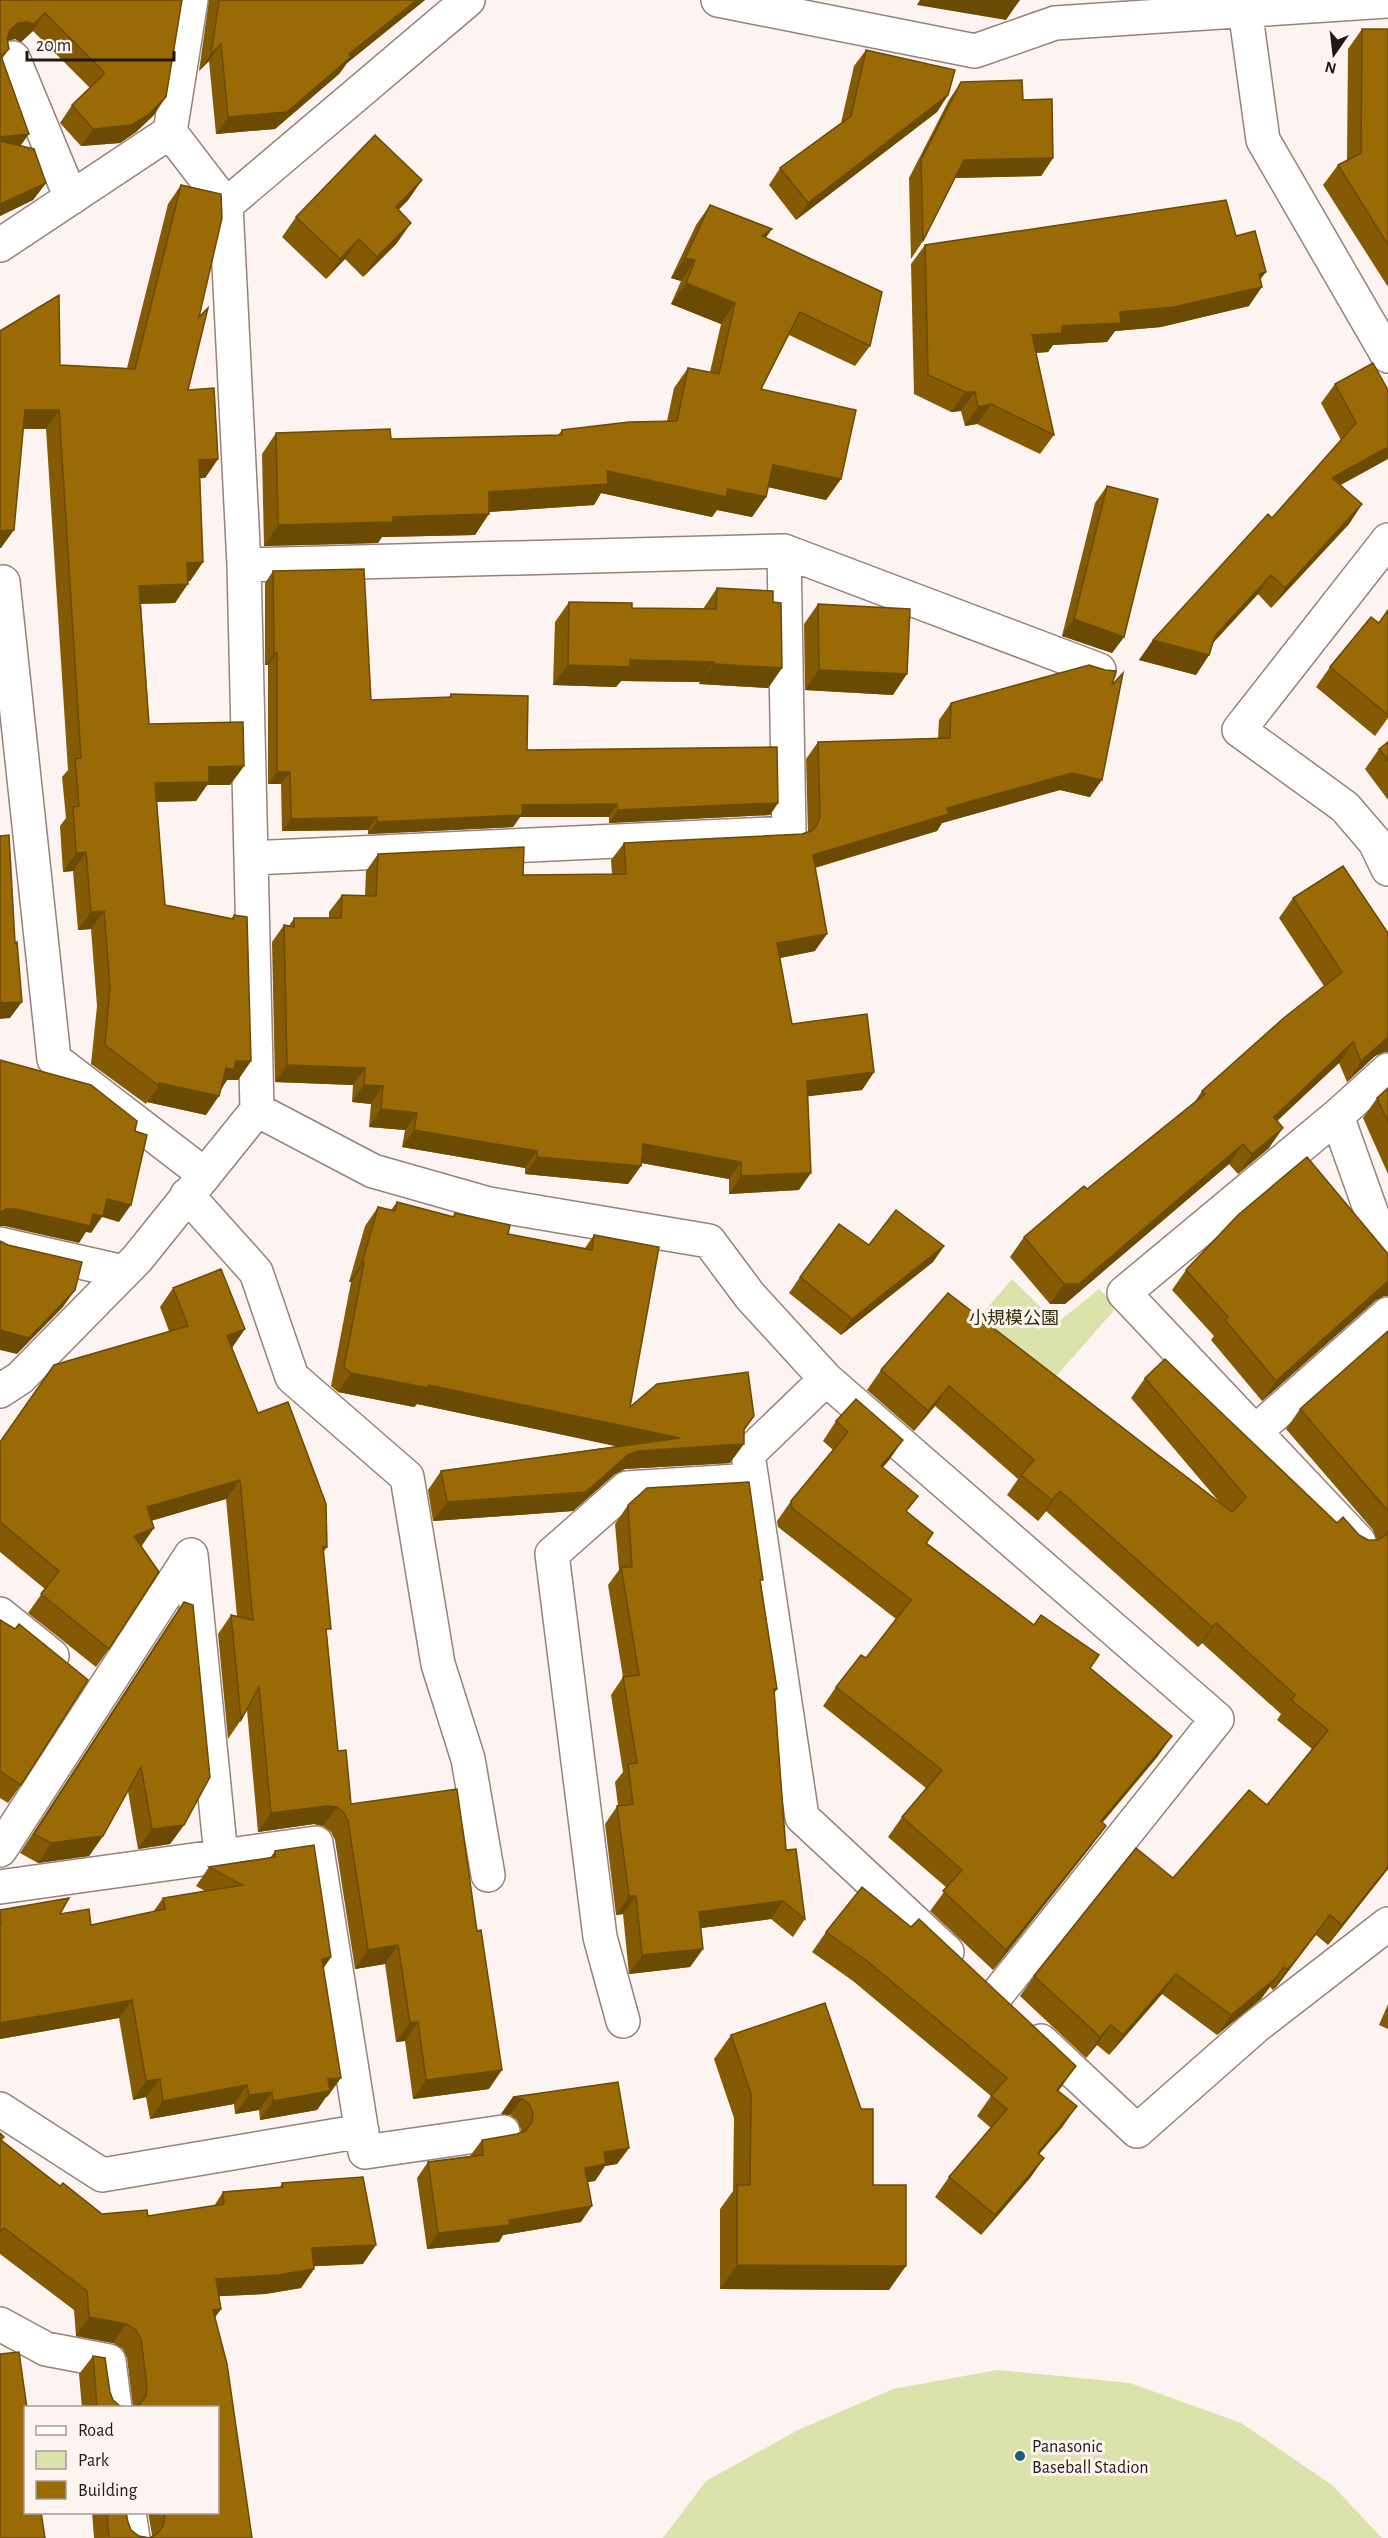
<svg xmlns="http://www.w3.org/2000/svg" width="1388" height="2538" viewBox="0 0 1388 2538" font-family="'Alegreya Sans','Noto Sans JP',sans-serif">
<rect width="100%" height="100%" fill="#fdf3f0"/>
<path fill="#dce2ac" d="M1012 1279 1057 1323 1099 1289 1117 1307 1051 1382 976 1321Z
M997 2370 1130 2383 1241 2423 1332 2485 1382 2538H663L706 2481 798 2430 893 2389Z"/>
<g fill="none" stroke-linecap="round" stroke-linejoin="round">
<g stroke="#97827a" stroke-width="36">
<path id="street" d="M718 0 975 51 1055 23 1388 1
M1245 9 1263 140 1388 356
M13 58 71 198
M226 205 468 0
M0 245 170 132
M1388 540 1239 730 1345 807 1375 842 1388 869
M244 565 784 551 1099 670
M0 583 3 582 54 1059 204 1174
M251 858 789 833 784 551
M257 1110 373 1171 489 1204 709 1241 750 1296 826 1379 1217 1719 995 1997
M1337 1116 1388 1070
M187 1195 256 1272 292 1377 407 1477 438 1664 468 1759 488 1875
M0 1244 124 1272
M826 1379 748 1454 802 1817 947 1952
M0 1391 20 1378 137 1259 257 1110 244 565 226 205 170 132 191 0
M1255 1432 1388 1314
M1359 1542 1124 1293 1337 1116 1388 1259
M0 1614 52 1656
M0 1850 191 1555 221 1856
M0 1887 316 1843 365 2152 503 2132
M623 2021 600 1937 552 1554 627 1488 752 1480
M1041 2041 1137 2131 1255 2027 1388 1924
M0 2109 102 2175 362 2131
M0 2324 46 2349 109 2361 115 2408
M129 2512 133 2538"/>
</g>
<use href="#street" stroke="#fff" stroke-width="33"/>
</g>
<path fill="#845b04" d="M0 0H182L154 115 136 132 120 143 81 146 60 123 72 105 90 88 33 31 21 42 15 39 7 41 9 49 2 59 20 146 46 183 33 200 0 216Z
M209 0H425L347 63 339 74 275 129 216 134 209 61 199 71Z
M1362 29H1388V287L1323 185 1338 165 1347 160 1348 49Z
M866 50 948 95 937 112 796 220 769 185 780 168 841 123 854 66Z
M961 82 1053 158 1041 176 955 178 923 241 911 259 909 178 949 100Z
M422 180 408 200 398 210 397 243 363 277 345 259 326 279 282 237 296 217Z
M181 185 199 317 188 390 218 459 205 478H200L203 562 190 581H188L175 603 141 604 149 724 244 766 230 785H207L196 801 157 802 165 905 231 919 234 915 251 1061 238 1080H227L206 1115 147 1102 146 1104 91 1064 97 1006 91 929 78 930 73 871 63 872 60 826 66 818 62 777 68 770 46 429H23L1 548H0V331L60 365 127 368 168 204Z
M710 205 766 238 870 346 855 366 789 335 761 389 841 479 826 500 768 487 766 497 752 517 717 510 712 517 601 493 594 505 489 512 475 535 382 537 378 543 264 546 262 454 276 433 391 439 558 435 562 430 667 421 674 388 688 368 710 372 721 324 671 304 681 281 671 278 696 225Z
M1236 236 1260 280 1249 306 1161 327 1115 331 1107 342 1053 345 1048 352 1036 353 1054 435 1040 454 977 424 965 426 961 411 951 412 914 394 911 264 925 245Z
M1373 363 1341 485 1362 504 1349 524 1271 608 1258 594 1213 642 1209 655 1196 675 1139 660 1153 640 1272 518 1341 440 1321 403 1335 384Z
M1107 486 1124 637 1112 653 1062 636 1095 503Z
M273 571 371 700 449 697 451 694 527 750 778 803 770 815 609 823V817H520L513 827 368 834V830L282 831 281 784H268V665H265V583Z
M717 588 773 602 782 668 768 688 699 684 700 682 621 681 616 687 553 685 555 622 569 602 632 608 703 609Z
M818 604 893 695 805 690 804 624Z
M1388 610V718L1375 736 1316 687 1330 667 1379 623Z
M1112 685 1090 797 1060 790 942 823 937 831 815 868V951L780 958 792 1024 874 1072 862 1090 807 1096 799 1190 729 1194V1179L641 1163V1166L628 1184 525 1174V1168L402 1147 405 1130 369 1127 371 1104 352 1102 353 1085 275 1082 272 942 284 925 289 926 294 918H329V912L342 895 365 896 366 871 378 854 523 875 612 874 611 860 624 843 802 834 808 833 806 759 818 742 938 738 939 720 951 703Z
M1388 742V800L1365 769 1379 749Z
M1343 866 1384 1052 1375 1056 1347 1082 1339 1063 1277 1120 1269 1148 1238 1174 1229 1164 1065 1304H1050L1010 1257 1024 1237 1087 1189 1194 1103 1202 1091 1324 986 1279 918 1293 898Z
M1388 1088V1174L1363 1118 1377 1098Z
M397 1202 452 1217 455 1213 508 1234 585 1248 594 1235 630 1407 754 1416 744 1431 730 1463 625 1469 615 1474 573 1511 433 1521 428 1490 441 1471 618 1446 417 1404 414 1407 338 1392 331 1386 351 1282H349L365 1226 378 1207 391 1210Z
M869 1245 944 1246 933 1262 841 1335 789 1293 800 1277Z
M1186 1270 1384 1296 1376 1300 1262 1401 1211 1340 1214 1336 1172 1290Z
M173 1288 232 1348 258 1413 327 1547 323 1553 327 1635 338 1751 351 1804 489 2089 413 2099 405 2041 396 2042 385 1964 355 1969 335 1840 331 1832 323 1826 314 1824 258 1832 247 1710 241 1720 228 1739 218 1634 231 1615 237 1616 226 1499 152 1520 141 1547 109 1649 96 1667 28 1613 45 1589 0 1552V1442L169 1331 160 1307Z
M948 1293 1221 1504 1131 1398 1145 1378 1337 1523 1368 1540H1377L1373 1530 1286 1429 1300 1409 1388 1331V1869L1328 1945 1316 1935 1277 1986 1273 1990 1270 1987 1261 1999 1217 2035 1162 1994 1109 2055 1097 2045 1086 2058 1020 1996 1034 1976 1173 1878 1267 1805 1312 1749 1277 1720 1281 1714 1202 1643 1198 1647 1046 1511 1038 1521 1007 1495 1018 1479 935 1406 914 1431 867 1390 881 1370Z
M836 1421 890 1459 883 1467 907 1512 933 1533 927 1543 1090 1668 1158 1756 1102 1823 1092 1845 993 1970 930 1911 947 1888 888 1837 902 1817 926 1788 823 1706 836 1687 866 1658 896 1619 778 1527 777 1521 791 1501 833 1450 823 1441Z
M628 1505 761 1583 777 1689 774 1694 786 1850 805 1919 793 1937 771 1919 701 1928 703 1949 690 1967 629 1974 623 1914 616 1915 605 1824 618 1805 615 1782 623 1772 611 1695 623 1677 608 1585 619 1570 615 1524Z
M184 1602V1825L170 1844 138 1849 128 1791 103 1836 89 1856 38 1863 20 1853 170 1622Z
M0 1620 21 1785 8 1803 0 1798Z
M275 1851 331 1957 323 1969 328 2096 326 2097 317 2110 260 2120 259 2110 235 2114 234 2104 150 2119 146 2097 133 2100 119 2018 0 2039V1910L60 1914 91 1925 153 1912 163 1898 205 1891 196 1886 209 1867 270 1858Z
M826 1932 1062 2086 1058 2091 1063 2126 1039 2154 1044 2158 1030 2178 981 2235 935 2197 949 2177 991 2128 977 2116 991 2096 853 1981 812 1952Z
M1388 2004V2029L1379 2025Z
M731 2035 873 2185 889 2290 720 2289V2209L733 2191 734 2118 714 2059Z
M618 2082 629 2148 617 2164 605 2166 595 2181 587 2182 581 2222 503 2235 499 2242 427 2249 417 2178 428 2162 470 2156 482 2140 517 2134 521 2133V2129L517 2120 510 2115 501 2114 513 2097Z
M0 2133 1 2141 60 2186 102 2214 148 2216 214 2206 223 2192 280 2187 282 2183 363 2264 314 2266V2269L301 2288 265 2294 219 2296 221 2309 215 2317 252 2538H94L92 2512H126L128 2522 131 2530 139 2536 150 2538 151 2537 152 2535 148 2512H218L133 2407 127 2358 123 2349 113 2343 76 2336 74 2310 0 2254Z
M93 2356 113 2400 120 2406 130 2408H82L79 2374Z"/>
<path fill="#6b4a04" d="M417 0H425L347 63 339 74 275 129 216 134 228 117 349 54Z
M920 0H1020L1006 20 917 5Z
M45 13 33 31 21 42 15 39 5 41 10 30 18 23Z
M221 44 209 61 199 71 211 54Z
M948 95 937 112 796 220 808 203Z
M166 97 154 115 136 132 120 143 81 146 93 129Z
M29 134 16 152 0 153V137Z
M1053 158 1041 176 952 178 964 160Z
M422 180 408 200 382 227 396 207Z
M46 183 33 200 0 216V204Z
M411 223 397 243 363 277 377 257Z
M772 229 758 249 762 236Z
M359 239 345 259 326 279 340 259Z
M685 258 695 260 681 281 671 278Z
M1266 272 1254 288 1262 287 1249 306 1161 327 1115 331 1107 342 1053 345 1048 352 1018 354 1032 335 1062 326 1120 312Z
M686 283 735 303 721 324 671 304Z
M965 392H975L961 411 951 412Z
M991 404 977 424 965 426 978 407Z
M25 410H59L46 429 12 428Z
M1388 447V459L1319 497 1332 478Z
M218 459 205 478 186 479 199 460Z
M773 465 841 479 826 500 759 485Z
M607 471 728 489 766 497 752 517 717 510 712 517 601 493 594 505 474 513 489 492Z
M1362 504 1349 524 1271 608 1285 588Z
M489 514 475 535 382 537 378 543 264 546 278 525 393 517Z
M14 530 1 548H0V531Z
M203 562 190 581 174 582 187 563Z
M1271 575 1258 594 1203 654 1209 655 1196 675 1139 660 1153 640 1215 636Z
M188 584 175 603 126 604 139 586Z
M1074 619 1124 637 1112 653 1062 636Z
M274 653H277L268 665H265Z
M630 660 714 662 700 682 621 681 616 687 553 685 568 665Z
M714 664 782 668 768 688 699 684Z
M819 670 907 674 893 695 805 690Z
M244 766 230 785H207L196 801 142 802 155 783 209 767Z
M277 772H290L281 784H268Z
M1072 773 1102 780 1090 797 1060 790 942 823 937 831 800 872 813 855 947 808Z
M778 803 770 815 609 823 618 810Z
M617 804 609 817H520L513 827 368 834 377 822 522 805Z
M377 817 368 830 282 831 291 819Z
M86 852 73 871 63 872 76 853Z
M104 911 91 929 78 930 91 912Z
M827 934 815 951 765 961 777 943Z
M22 1002 10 1018 0 1019V1003Z
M1388 1037V1052H1384L1375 1056 1347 1082 1361 1061Z
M1353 1042 1339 1063 1260 1137 1274 1117Z
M236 1061H251L238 1080H227L221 1089 226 1068Z
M287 1065 365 1068 353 1085 275 1082Z
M874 1072 862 1090 794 1098 807 1081Z
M159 1083 219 1096 206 1115 147 1102 159 1086Z
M364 1085 383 1086 371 1104 352 1102Z
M381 1109 417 1113 405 1130 369 1127Z
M1283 1128 1269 1148 1238 1174 1252 1154Z
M414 1130 537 1151 525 1168 402 1147Z
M643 1144 741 1162 729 1179 631 1161Z
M1243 1144 1229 1164 1065 1304H1050L1064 1284Z
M537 1157 641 1166 628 1184 525 1174Z
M811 1173 799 1190 729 1194 741 1176Z
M107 1199 131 1205 119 1222 102 1217 91 1233 86 1232 79 1243 4 1226H0V1213L6 1209H16L93 1214Z
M944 1246 933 1262 841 1335 852 1319Z
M362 1263H364L351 1282H349Z
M1388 1281V1296H1384L1376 1300 1262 1401 1276 1381Z
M75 1290 63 1307 17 1354 0 1350V1330Z
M245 1329 232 1348 214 1355 227 1336Z
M351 1373 744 1429 754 1416 740 1435 744 1444 730 1463 625 1469 615 1474 573 1511 433 1521 447 1502 628 1455 638 1451 417 1404 414 1407 338 1392Z
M949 1386 935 1406 914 1431 928 1411Z
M903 1440 890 1459 867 1486 881 1466Z
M240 1480 226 1499 134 1526 147 1507Z
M1060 1491 1046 1511 1038 1521 1052 1500Z
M154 1528 141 1547 134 1536Z
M1216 1623 1202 1643 1198 1647 1212 1627Z
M1172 1736 1158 1756 1087 1841 1101 1821Z
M327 1806 337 1807 323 1826 314 1824 258 1832 271 1813Z
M184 1825 170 1844 138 1849 152 1829Z
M1106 1826 1092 1845 993 1970 1006 1950Z
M103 1836 89 1856 38 1863 51 1843Z
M1388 1867V1869L1328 1945 1342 1925Z
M629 1896H636L623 1914 616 1915Z
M783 1901 771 1919 686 1930 699 1912Z
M1330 1915 1277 1986 1273 1990 1287 1969Z
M398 1945 385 1964 355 1969 368 1950Z
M703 1949 690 1967 629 1974 642 1955Z
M331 1957 318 1976 322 1959Z
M1284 1967 1261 1999 1217 2035 1231 2015Z
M1176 1974 1162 1994 1109 2055 1123 2035Z
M132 2000 119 2018 0 2039V2023Z
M418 2022 405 2041 396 2042 410 2023Z
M1111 2025 1097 2045 1086 2058 1100 2037Z
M1076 2066 1062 2086 1043 2110 1057 2090Z
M502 2070 489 2089 413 2099 426 2080Z
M341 2078 328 2096 326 2097 317 2110 260 2120 273 2101 328 2079Z
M160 2079 146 2097 133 2100 146 2081Z
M247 2085 234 2104 150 2119 163 2101Z
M272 2092 259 2110 235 2114 249 2095Z
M513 2097 522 2099 510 2115 501 2114Z
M1077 2106 1063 2126 1023 2173 1038 2153Z
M629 2148 617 2164 605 2166 595 2181 573 2184 585 2168 604 2152Z
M1044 2158 1030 2178 981 2235 995 2215Z
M592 2206 581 2222 503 2235 499 2242 427 2249 438 2233Z
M376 2245 363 2264 299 2267 312 2248Z
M737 2265 906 2266 889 2290 720 2289Z
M314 2269 301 2288 265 2294 203 2297 216 2279Z
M221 2309 208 2327 213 2310Z
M89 2317 126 2324 113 2343 76 2336Z"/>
<path fill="#996a05" stroke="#6b4a04" stroke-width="1.5" d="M0 0H182L166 97 148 115 132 125 93 129 72 105 104 74 103 71 45 13 34 24 27 22 18 23 10 30 7 39 9 49 1 56 29 134 0 137Z
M219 0H417L349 54 351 57 287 112 228 117 221 44 211 54Z
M1362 29H1388V245L1338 165 1361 153Z
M866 50 955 70 948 95 808 203 780 168 851 116Z
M1022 80 1023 100 1052 99 1053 158 964 160 923 241 921 160 961 82Z
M375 135 422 180 396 207 411 223 377 257 359 239 340 259 296 217Z
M0 141 34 149 46 183 0 204Z
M181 185 221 194 222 218 199 317 208 308 188 390 214 388 218 459 199 460 203 562 187 563 188 584 139 586 149 724 243 722 244 766 209 767V782L155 783 165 905 233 919 234 915 247 917 251 1061H236L234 1070 226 1068 219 1096 159 1083V1086L105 1045 110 988 104 911 91 912 86 852 76 853 73 807 79 806 75 759 81 758 59 410H25L14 530 0 531V331L59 295 60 365 135 369Z
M1226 200 1236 236 1255 231 1266 272 1259 274 1262 287 1174 307 1120 312 1121 323 1062 326V333L1032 335 1054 435 991 404 978 407 975 392H965L928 375 925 245Z
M710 205 772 229 762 236 882 292 870 346 800 312 761 389 856 410 841 479 773 465 766 497 728 489 726 497 607 471 608 484 489 492V514L393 517V522L278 525 276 433 390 429 391 439 562 435V430L629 422 677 421 688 368 719 374 735 303 686 283 695 260 685 258Z
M1373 363 1388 390V447L1332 478 1362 504 1285 588 1271 575 1215 636 1209 655 1153 640 1268 514 1272 518 1356 423 1335 384Z
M1107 486 1158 499 1124 637 1074 619Z
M364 569 371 700 451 697V694L528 696 527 750 777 747 778 803 618 810 617 804 522 805V815L377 822V817L291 819 290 772H277V653H274L273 571Z
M717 588 773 591V602L781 603 782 668 714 664V662L630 660V667L568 665 569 602 632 603V608L716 609Z
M818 604 910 609 907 674 819 670Z
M1388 610V715L1330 667 1371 617 1379 623Z
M1089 665 1105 670 1116 671 1112 685 1123 673 1102 780 1072 773 947 808 949 814 813 855 827 934 777 943 792 1024 867 1014 874 1072 807 1081 811 1173 741 1176V1162L643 1144 641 1166 537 1157V1151L414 1130 417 1113 381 1109 383 1086 364 1085 365 1068 287 1065 284 925 294 927V918H341L342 895 376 896 378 854 524 847 523 875 626 874 624 843 802 834 811 831 817 825 820 816 818 742 950 738 951 703Z
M1388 742V760L1379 749Z
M9 835 15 943 17 942 22 1002 0 1003V836Z
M1343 866 1388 933V1037L1361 1061 1353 1042 1274 1117 1283 1128 1252 1154 1243 1144 1079 1284H1064L1024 1237 1084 1186 1087 1189 1205 1094 1202 1091 1285 1017 1342 972 1293 898Z
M0 1060 91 1085 137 1121 135 1131 147 1135 131 1205 107 1199 103 1216 93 1214 90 1226 16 1209H6L0 1213Z
M1388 1088V1122L1377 1098Z
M1307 1157 1388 1254V1281L1276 1381 1225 1320 1228 1317 1186 1270 1238 1215Z
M397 1202 454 1217 455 1213 510 1225 508 1234 592 1250 594 1235 659 1247 630 1407 657 1384 748 1372 754 1416 744 1429V1444L638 1451 628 1455 586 1492 447 1502 441 1471 680 1438 428 1385V1388L351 1373 344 1367 364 1263H362L378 1207 395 1211Z
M896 1210 944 1246 852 1319 800 1277 839 1224 869 1245Z
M0 1241 8 1245 82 1262 75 1290 29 1338 0 1330Z
M221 1269 245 1329 227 1336 258 1413 288 1402 326 1504 327 1547H323L331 1629H326L338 1751 346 1750 351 1804 457 1789 477 1931 481 1930 502 2070 426 2080 418 2022 410 2023 398 1945 368 1950 348 1821 344 1813 337 1807 327 1806 271 1813 259 1687 241 1720 231 1615 253 1620 240 1480 147 1507 154 1528 134 1536 159 1572 109 1649 41 1594 59 1571 0 1522V1442L54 1365 188 1326 173 1288Z
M948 1293 1232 1512 1246 1497 1145 1378 1165 1359 1337 1523 1343 1517 1359 1535 1368 1540H1378L1386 1535 1388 1532V1867L1342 1925 1330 1915 1291 1966 1287 1969 1284 1967 1275 1979 1231 2015 1176 1974 1123 2035 1111 2025 1100 2037 1034 1976 1136 1848 1173 1878 1249 1790 1267 1805 1328 1730 1291 1700 1295 1695 1216 1623 1212 1627 1060 1491 1052 1500 1021 1475 1034 1460 949 1386 928 1411 881 1370Z
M1388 1331V1511L1300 1409Z
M856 1399 903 1440 881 1466 918 1496 906 1511 933 1533 926 1543 1034 1625 1041 1615 1099 1655 1090 1668 1172 1736 1101 1821 1106 1826 1006 1950 943 1891 962 1870 902 1817 942 1770 836 1687 861 1655 866 1658 911 1600 792 1508 791 1501 848 1432 836 1421Z
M749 1482 763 1580H760L777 1689H774L786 1850 796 1849 805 1919 783 1901 699 1912 703 1949 642 1955 636 1896H629L617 1806 633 1804 628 1764 637 1763 623 1677 639 1675 621 1567H632L628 1505 647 1488Z
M184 1602 193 1605 210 1777 184 1825 152 1829 141 1767 103 1836 51 1843 34 1834Z
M0 1620 15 1629 19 1624 88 1680 21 1785 0 1771Z
M314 1845 331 1957 322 1959 341 2078 328 2079 330 2091 273 2101 272 2092 249 2095 247 2085 163 2101 160 2079 146 2081 132 2000 0 2023V1926L1 1925 0 1910 69 1898 60 1914 89 1909 91 1925 165 1909 163 1898 242 1885 209 1867 275 1857V1851Z
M862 1887 911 1927 919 1919 1076 2066 1057 2090 1077 2106 1038 2153 1044 2158 995 2215 949 2177 1007 2109 991 2096 1007 2078 867 1961 826 1932Z
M825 2003 861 2109H873V2185H906V2266L737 2265V2185H750L751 2094 731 2035Z
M618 2082 629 2148 604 2152 606 2164 585 2168 592 2206 509 2220 510 2225 438 2233 428 2162 483 2155 482 2140 517 2134 525 2131 532 2122 533 2113 529 2104 522 2099 513 2097Z
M0 2133 4 2137 1 2140 60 2186 63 2183 102 2214 147 2210 148 2216 224 2204 223 2192 283 2187 282 2183 363 2177 376 2245 312 2248 314 2269 278 2275 216 2279 221 2309 213 2310 227 2364 252 2538H109L107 2512H126L128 2522 131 2530 139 2536 150 2538 158 2533 163 2526 165 2516 164 2512H218V2408H131L140 2404 146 2396 147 2387 141 2339 136 2330 126 2324 89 2317 87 2291 4 2228 1 2231 0 2230Z
M19 2352 27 2408H26V2512H41L45 2538H0V2354Z
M93 2356 105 2358 110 2392 113 2400 120 2406 130 2408H97Z"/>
<circle fill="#185f70" stroke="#fdf3f0" stroke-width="2" cx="1020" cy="2456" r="6"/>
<g text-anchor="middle" stroke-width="6" stroke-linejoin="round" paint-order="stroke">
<g font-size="18" fill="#2c2f06" stroke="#fdf3f0">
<text x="1014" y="1324">小規模公園</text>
</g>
<g font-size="18" fill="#211916" stroke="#fdf3f0" text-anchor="start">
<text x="1032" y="2452">Panasonic<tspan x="1032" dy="21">Baseball Stadion</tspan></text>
</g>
</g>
<rect x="24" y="2406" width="195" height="108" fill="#fdf3f0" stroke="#a59c99" stroke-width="1.5"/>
<rect x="36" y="2426" width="30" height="9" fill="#ffffff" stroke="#a59c99" stroke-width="1.5"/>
<text x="78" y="2436" font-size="18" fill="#211916">Road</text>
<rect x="36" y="2451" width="30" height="18" fill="#dce2ac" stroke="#a59c99" stroke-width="1.5"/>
<text x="78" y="2466" font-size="18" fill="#211916">Park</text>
<rect x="36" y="2481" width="30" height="18" fill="#996a05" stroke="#a59c99" stroke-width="1.5"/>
<text x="78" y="2496" font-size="18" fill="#211916">Building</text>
<g transform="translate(1334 54) rotate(194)" stroke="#fdf3f0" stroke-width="4.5" paint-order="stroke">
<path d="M0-4.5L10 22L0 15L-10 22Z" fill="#211916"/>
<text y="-9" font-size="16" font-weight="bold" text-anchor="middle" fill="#211916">N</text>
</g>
<path d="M27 51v9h147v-9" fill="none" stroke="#211916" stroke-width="3"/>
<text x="36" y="51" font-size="18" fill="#211916" stroke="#fdf3f0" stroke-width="4.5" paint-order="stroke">20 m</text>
</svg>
